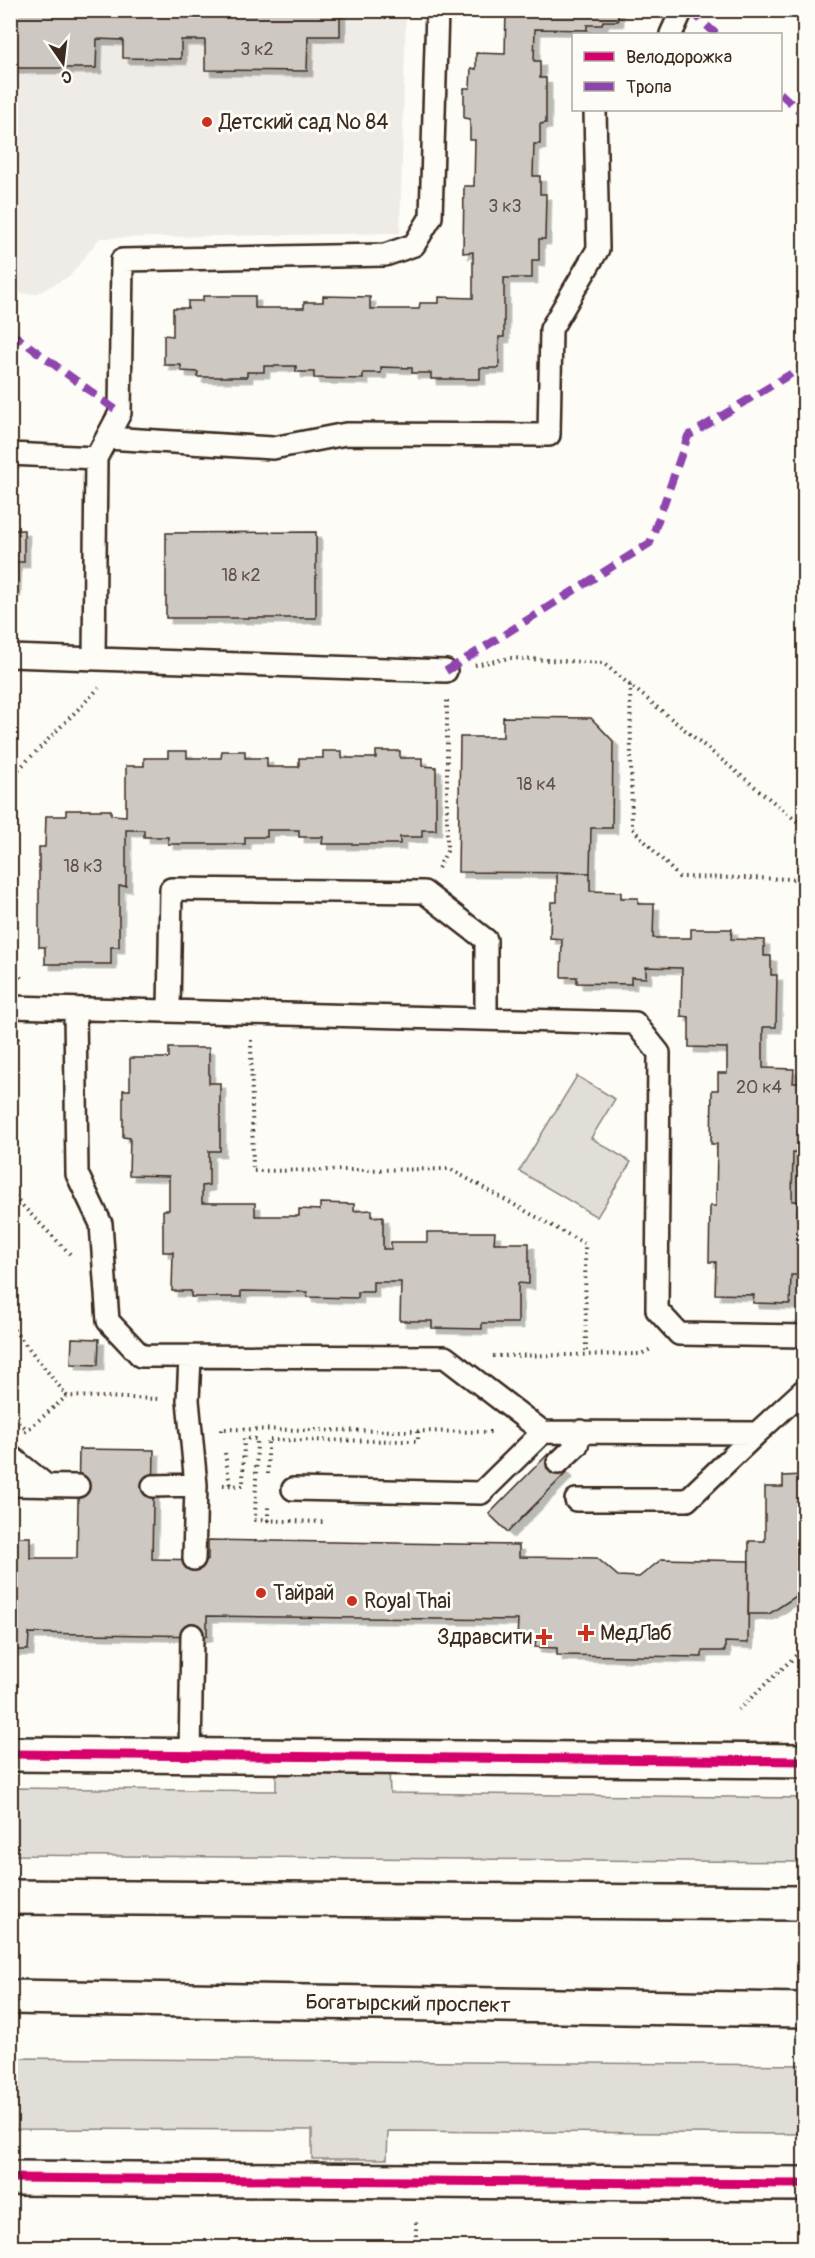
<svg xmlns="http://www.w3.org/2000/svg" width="815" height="2258" viewBox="0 0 815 2258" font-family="Pangolin,sans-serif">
<defs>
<filter id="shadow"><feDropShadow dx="5.5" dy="5.5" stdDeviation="0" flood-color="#0004"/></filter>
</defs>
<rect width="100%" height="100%" fill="#fdfcf7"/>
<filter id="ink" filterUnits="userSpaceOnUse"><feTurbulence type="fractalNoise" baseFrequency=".0167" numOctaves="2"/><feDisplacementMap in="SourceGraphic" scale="12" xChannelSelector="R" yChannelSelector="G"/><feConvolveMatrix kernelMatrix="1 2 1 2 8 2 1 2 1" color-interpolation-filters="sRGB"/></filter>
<g filter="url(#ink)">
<path fill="#efece7" d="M11 11H406L400 233 100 238 70 276 36 294 11 293Z"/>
<path fill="#e1ded7" stroke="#8e847a" stroke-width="1.5" d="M577 1076 615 1099 591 1138 631 1162 597 1217 519 1171Z
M389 1769 390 1793 804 1798V1862L11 1855V1788L276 1791V1770Z
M11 2058 804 2065V2134L388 2131 387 2159H312V2130L11 2129Z"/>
<path fill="#cdc8c2" stroke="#3b2a1e" stroke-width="1.5" filter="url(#shadow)" d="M10 10H340V36H308L307 71 205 70V40H181V59L123 58V40L97 39 96 68H10Z
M506 10H618V21H603L602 25H587V30L535 29 534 61H540V78H546V123L540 124V144H534L533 176H540V194H546L545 239H539V260H532V278H504V337H499V368H480V379H431V373H412V368L381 367V373H363V379L314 378V372H296V366H264V372H247V377H197L198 372 181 371V365H164V335L173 336V308H188V301H203V296H255V308H304V302H323V296L370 297V309H419L420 303H439V297L473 298V252L463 253 464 186H474L475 140H470V119L464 118V88H470L471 68 476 69V53L505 54Z
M10 530H24V562H16L15 591H10Z
M316 532V618H166V533Z
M503 717 591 718 613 741 612 828H591L590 873 458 872 460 737H503Z
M168 751H187V758H221L222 751H245V758H267V767H299V758H323V751H342V758H376V751H400V758H422V766L436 767V830H422V837H400V844H322L323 837H299V830H267V837H245V844H168V837H144V830H126V886H119V947H111V964H45V947H39V847H45L46 816H66V810H111V815L126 816V766H144V758H168Z
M557 872 590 873V891L621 892V898H638V904H654L653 938H691V929H732L731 939 764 940V956H771V975H777L776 1027H763V1068L794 1069 793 1083H800L799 1101 804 1102V1152H793L792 1201H798L797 1219H804L803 1275H791L790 1304 753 1303 754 1295 715 1294 716 1262H709L710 1206H716L717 1144H711L712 1090H718V1073H727V1048L689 1047V1017L681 1016 682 968 646 967V978L631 977V984L577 983V977H561L562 939 550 938 551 902H557Z
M169 1048H209V1083H220V1151H209V1185L202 1186V1203H255V1216H299V1209L320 1210V1203L354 1204V1211L372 1210V1217L383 1216V1249H391V1242H427V1232H495L494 1243H529V1284L518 1283V1323H482V1329L432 1328V1321H400L401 1282H373V1292H358V1298L307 1297V1292L241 1291V1297H191V1291H172L173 1252H163V1210H169V1176L129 1175 130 1138 123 1137V1090H130V1058H169Z
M72 1338 99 1339 98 1365 71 1364Z
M79 1449 154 1450 152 1559 208 1560V1540L519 1545V1557L597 1558 618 1576 639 1577 662 1559 749 1561 748 1643 725 1642V1651H702V1657L557 1655V1648L535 1647 536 1639 517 1638 518 1620 207 1616V1636L29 1633 28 1650H10V1537H30V1558H77Z
M548 1454 567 1472 508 1532 489 1514Z
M804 1475V1591L769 1614H748L749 1541H765V1487H783V1476Z"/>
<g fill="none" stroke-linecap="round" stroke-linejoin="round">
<g stroke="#3b2a1e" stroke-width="26">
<path id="lane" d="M671 34 682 10
M107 438 273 448 346 434 549 435 551 329 598 249 595 110
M10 454 96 458
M10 656 446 671
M94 659 96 458 120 413 122 260 385 255 414 245 431 217 437 10
M10 1007 635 1023 659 1053 657 1310 679 1334 804 1336
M75 1009 77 1174 101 1224 108 1321 141 1356 445 1357 543 1432 757 1433 804 1390
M169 1011 171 889 424 892 486 940V1019
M190 1358 188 1400 196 1485 194 1559
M10 1456 47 1486
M558 1463 577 1445 581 1431
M10 1485 78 1486
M153 1486 196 1485
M293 1489 481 1493 543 1432
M576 1500H687L757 1433
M190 1755 192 1635"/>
</g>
<g stroke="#3b2a1e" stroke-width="38">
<path id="street" d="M10 1754 804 1761
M10 2178 804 2184"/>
</g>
<g stroke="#3b2a1e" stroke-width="38">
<g id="secondary">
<path d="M10 1897 804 1903"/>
<path id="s1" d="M10 1997 804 2010"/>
</g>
</g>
<path stroke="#3b2a1e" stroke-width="4" stroke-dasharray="1.5 4.5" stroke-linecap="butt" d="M475 665 510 658 603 663 804 827
M630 685 632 828 679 877 804 879
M10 778 99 688
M438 868 447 851V698
M10 962 21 978
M251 1040 253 1171 450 1169 585 1244 586 1354
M10 1048 19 1037
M10 1193 73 1257
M10 1325 67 1396
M493 1356 641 1354 653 1348
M10 1414 28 1430
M221 1431V1429L493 1432
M25 1432 67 1396 160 1399
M225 1453 230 1485
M268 1474V1440L418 1441V1431
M223 1485 243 1486 244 1438 257 1439 255 1520 323 1522
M268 1521V1506
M738 1710 804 1648
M416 2248V2218"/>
<use href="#lane" stroke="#fdfcf7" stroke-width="21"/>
<use href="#street" stroke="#fdfcf7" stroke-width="33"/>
<use href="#secondary" stroke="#fdfcf7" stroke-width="33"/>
<path stroke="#8e44ad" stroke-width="8" stroke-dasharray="15 8" stroke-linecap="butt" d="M690 10 716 34
M780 93 804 115
M10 332 120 413
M446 671 650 543 688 436 804 366"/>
<g stroke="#fdfcf7" stroke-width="13">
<path id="cycleway" d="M10 1754 804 1761
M10 2178 804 2184"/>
</g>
<use href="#cycleway" stroke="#d6006c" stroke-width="9"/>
</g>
</g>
<g fill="#c8321e" stroke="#fdfcf7" stroke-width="2">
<circle cx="207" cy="122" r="6"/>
<circle cx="261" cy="1593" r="6"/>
<circle cx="352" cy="1601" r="6"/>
<path d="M583 1624h6v6h6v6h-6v6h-6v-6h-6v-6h6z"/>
<path d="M541 1628h6v6h6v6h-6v6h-6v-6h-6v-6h6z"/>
</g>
<g text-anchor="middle" stroke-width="6" stroke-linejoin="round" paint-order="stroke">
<g font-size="18" fill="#605247">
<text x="257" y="55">3 к2</text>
<text x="505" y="212">3 к3</text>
<text x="241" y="581">18 к2</text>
<text x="536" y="790">18 к4</text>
<text x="83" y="872">18 к3</text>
<text x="759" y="1093">20 к4</text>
</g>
<g font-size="21" fill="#3b2a1e" stroke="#fdfcf7" text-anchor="start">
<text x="219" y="129">Детский сад № 84</text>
<text x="273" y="1600">Тайрай</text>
<text x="364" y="1608">Royal Thai</text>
<text x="600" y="1640">МедЛаб</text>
<text x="532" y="1644" text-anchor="end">Здравсити</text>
</g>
<g font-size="21" fill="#3b2a1e" stroke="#fdfcf7">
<text dy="7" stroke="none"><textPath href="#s1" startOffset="398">Богатырский проспект</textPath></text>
</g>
</g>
<rect width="815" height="2258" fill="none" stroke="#fdfcf7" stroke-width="36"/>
<rect x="18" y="18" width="779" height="2222" fill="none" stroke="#3b2a1e" stroke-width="2" filter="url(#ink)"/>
<rect x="572" y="33" width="210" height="78" fill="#fdfcf7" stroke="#afa8a0" stroke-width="1.5"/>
<rect x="584" y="52" width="30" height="9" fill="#d6006c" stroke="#afa8a0" stroke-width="1.5"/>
<text x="626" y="63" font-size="18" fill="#3b2a1e">Велодорожка</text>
<rect x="584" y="82" width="30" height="9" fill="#8e44ad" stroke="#afa8a0" stroke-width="1.5"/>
<text x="626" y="93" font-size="18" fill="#3b2a1e">Тропа</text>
<g transform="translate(63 63) rotate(166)" stroke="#fdfcf7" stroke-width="4.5" paint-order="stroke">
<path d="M0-4.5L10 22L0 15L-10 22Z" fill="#3b2a1e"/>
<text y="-9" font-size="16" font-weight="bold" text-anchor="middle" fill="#3b2a1e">С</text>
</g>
</svg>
